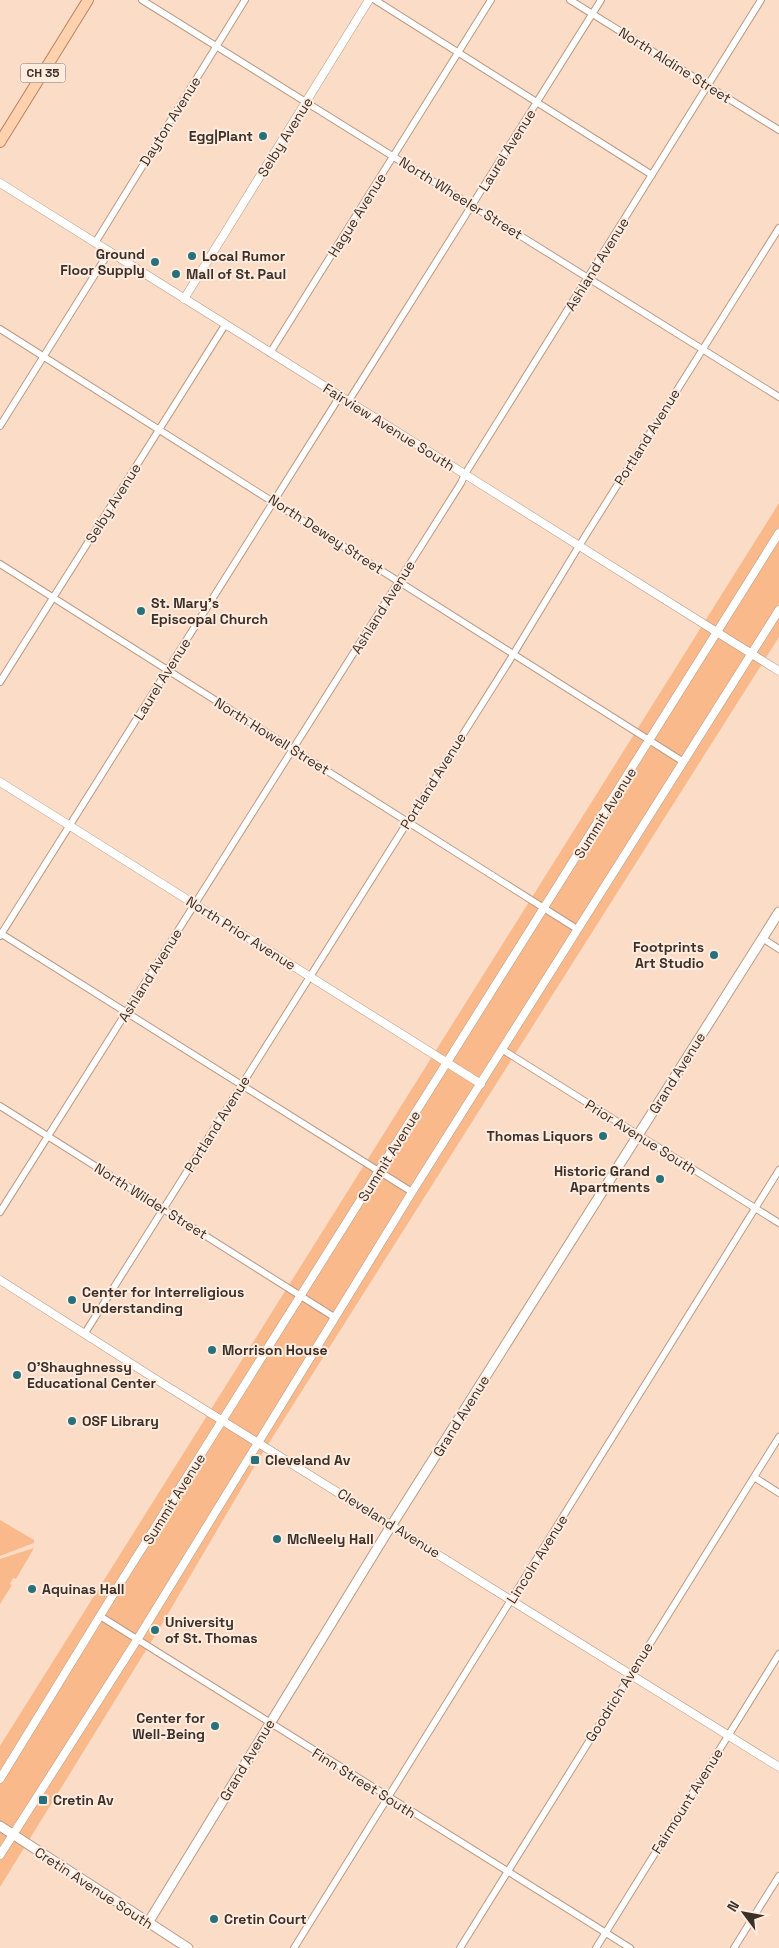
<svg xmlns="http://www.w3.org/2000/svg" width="779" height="1948" viewBox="0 0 779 1948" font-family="'Space Grotesk',sans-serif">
<rect width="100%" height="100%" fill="#fbdcc7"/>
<path fill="#f9b98a" d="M779 503V637L260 1457 159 1629 0 1887V1746Z
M0 1520 34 1540V1543L0 1556Z
M34 1548 16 1579 13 1578 10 1584 12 1585 0 1604V1559Z"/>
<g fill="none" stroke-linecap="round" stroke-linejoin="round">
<g stroke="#b89b87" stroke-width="8">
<path id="minor" d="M142 0 779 397
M375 0 652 175
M570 0 779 130
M95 243 245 0
M0 329 682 761
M270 353 491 0
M348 402 601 0
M0 426 109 252
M0 564 577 929
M0 682 225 325
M0 933 412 1192
M0 936 340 396
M762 938 779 949
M503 1050 779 1223
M0 1106 334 1317
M0 1212 461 483 465 474 761 0
M85 1333 508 663 579 546 779 228
M754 1477 779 1493
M100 1616 630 1948
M294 1948 779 1170
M460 1948 779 1437
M596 1948 779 1654
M734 1948 779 1876"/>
</g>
<g stroke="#b89b87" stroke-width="9">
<path id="tertiary" d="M0 183 779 671
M184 299 369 0
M0 782 481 1084
M0 1280 157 1380 779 1767
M0 1779 119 1585 779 533
M0 1855 137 1640 412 1192 779 610"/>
</g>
<g stroke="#b89b87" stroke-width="11">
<path id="secondary" d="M0 1826 188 1948
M148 1923 386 1534 779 912"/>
</g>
<g stroke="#bb845c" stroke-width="12">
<path id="primary" d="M0 142 88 0"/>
</g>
<use href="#minor" stroke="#fff" stroke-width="6"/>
<use href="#tertiary" stroke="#fff" stroke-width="8"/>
<use href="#secondary" stroke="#fff" stroke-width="9"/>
<use href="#primary" stroke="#ffd1ae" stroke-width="10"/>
</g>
<g fill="#28717a" stroke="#ffecdf" stroke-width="2">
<circle cx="263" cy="136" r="5"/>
<circle cx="192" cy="256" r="5"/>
<circle cx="155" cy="262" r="5"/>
<circle cx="176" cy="274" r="5"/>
<circle cx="141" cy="611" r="5"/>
<circle cx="714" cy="955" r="5"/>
<circle cx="603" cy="1136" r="5"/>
<circle cx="660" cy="1179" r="5"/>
<circle cx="72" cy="1300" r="5"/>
<circle cx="212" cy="1350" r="5"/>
<circle cx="17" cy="1375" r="5"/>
<circle cx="72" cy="1421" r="5"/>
<rect x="250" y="1455" width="10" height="10" rx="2.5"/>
<circle cx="277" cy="1539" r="5"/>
<circle cx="32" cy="1589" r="5"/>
<circle cx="155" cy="1630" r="5"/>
<circle cx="215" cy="1726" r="5"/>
<rect x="38" y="1795" width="10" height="10" rx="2.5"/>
<circle cx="214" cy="1919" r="5"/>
</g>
<g text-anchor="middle" stroke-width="4" stroke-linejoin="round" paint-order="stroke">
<rect fill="#ffecdf" stroke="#76685f" stroke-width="1" x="20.5" y="63.5" width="45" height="19" rx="4"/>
<g font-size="12" font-weight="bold" fill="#3c3028">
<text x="43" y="77">CH 35</text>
</g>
<g font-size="14" fill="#3c3028" stroke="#ffecdf">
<text transform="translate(675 65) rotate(32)" y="5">North Aldine Street</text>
<text transform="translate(170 121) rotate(-58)" y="5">Dayton Avenue</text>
<text transform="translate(285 137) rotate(-58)" y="5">Selby Avenue</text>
<text transform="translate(507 150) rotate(-58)" y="5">Laurel Avenue</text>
<text transform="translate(461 198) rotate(32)" y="5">North Wheeler Street</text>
<text transform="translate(357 215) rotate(-58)" y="5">Hague Avenue</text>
<text transform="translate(597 264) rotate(-58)" y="5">Ashland Avenue</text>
<text transform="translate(389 427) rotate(32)" y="5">Fairview Avenue South</text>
<text transform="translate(647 437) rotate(-58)" y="5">Portland Avenue</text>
<text transform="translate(113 503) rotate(-58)" y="5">Selby Avenue</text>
<text transform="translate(326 534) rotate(33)" y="5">North Dewey Street</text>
<text transform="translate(383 607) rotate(-58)" y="5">Ashland Avenue</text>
<text transform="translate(162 679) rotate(-58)" y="5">Laurel Avenue</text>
<text transform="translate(272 736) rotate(32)" y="5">North Howell Street</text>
<text transform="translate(433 781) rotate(-58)" y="5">Portland Avenue</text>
<text transform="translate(605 813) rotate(-58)" y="5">Summit Avenue</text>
<text transform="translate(241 933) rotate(32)" y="5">North Prior Avenue</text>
<text transform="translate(150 975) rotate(-58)" y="5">Ashland Avenue</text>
<text transform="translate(677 1073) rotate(-58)" y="5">Grand Avenue</text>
<text transform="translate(217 1124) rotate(-58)" y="5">Portland Avenue</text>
<text transform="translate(641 1137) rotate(32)" y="5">Prior Avenue South</text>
<text transform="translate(389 1156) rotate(-58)" y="5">Summit Avenue</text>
<text transform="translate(151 1201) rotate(32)" y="5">North Wilder Street</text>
<text transform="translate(461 1416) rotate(-58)" y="5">Grand Avenue</text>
<text transform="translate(174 1499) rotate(-58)" y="5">Summit Avenue</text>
<text transform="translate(389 1523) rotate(32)" y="5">Cleveland Avenue</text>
<text transform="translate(537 1559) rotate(-58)" y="5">Lincoln Avenue</text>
<text transform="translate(619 1692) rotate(-58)" y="5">Goodrich Avenue</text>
<text transform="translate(247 1760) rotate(-59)" y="5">Grand Avenue</text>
<text transform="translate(364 1783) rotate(32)" y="5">Finn Street South</text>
<text transform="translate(687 1801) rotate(-58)" y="5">Fairmount Avenue</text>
<text transform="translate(94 1888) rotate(33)" y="5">Cretin Avenue South</text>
</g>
<g font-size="14" font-weight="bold" fill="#3c3028" stroke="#ffecdf" text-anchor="start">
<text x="253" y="141" text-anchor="end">Egg|Plant</text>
<text x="145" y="259" text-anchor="end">Ground<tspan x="145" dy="16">Floor Supply</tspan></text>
<text x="202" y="261">Local Rumor</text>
<text x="186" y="279">Mall of St. Paul</text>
<text x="151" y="608">St. Mary's<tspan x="151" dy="16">Episcopal Church</tspan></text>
<text x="704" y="952" text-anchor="end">Footprints<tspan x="704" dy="16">Art Studio</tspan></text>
<text x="593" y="1141" text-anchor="end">Thomas Liquors</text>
<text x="650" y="1176" text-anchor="end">Historic Grand<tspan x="650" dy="16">Apartments</tspan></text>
<text x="82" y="1297">Center for Interreligious<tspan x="82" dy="16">Understanding</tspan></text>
<text x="222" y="1355">Morrison House</text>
<text x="27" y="1372">O'Shaughnessy<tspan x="27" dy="16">Educational Center</tspan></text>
<text x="82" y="1426">OSF Library</text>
<text x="265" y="1465">Cleveland Av</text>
<text x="287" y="1544">McNeely Hall</text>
<text x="42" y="1594">Aquinas Hall</text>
<text x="165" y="1627">University<tspan x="165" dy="16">of St. Thomas</tspan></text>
<text x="205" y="1723" text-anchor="end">Center for<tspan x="205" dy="16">Well-Being</tspan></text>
<text x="53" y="1805">Cretin Av</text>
<text x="224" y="1924">Cretin Court</text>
</g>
</g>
<g transform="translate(744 1913) rotate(302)" stroke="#ffecdf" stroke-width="4" paint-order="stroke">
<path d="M0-4L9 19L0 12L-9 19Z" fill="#3c3028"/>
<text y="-8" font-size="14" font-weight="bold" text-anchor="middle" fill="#3c3028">N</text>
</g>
</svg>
